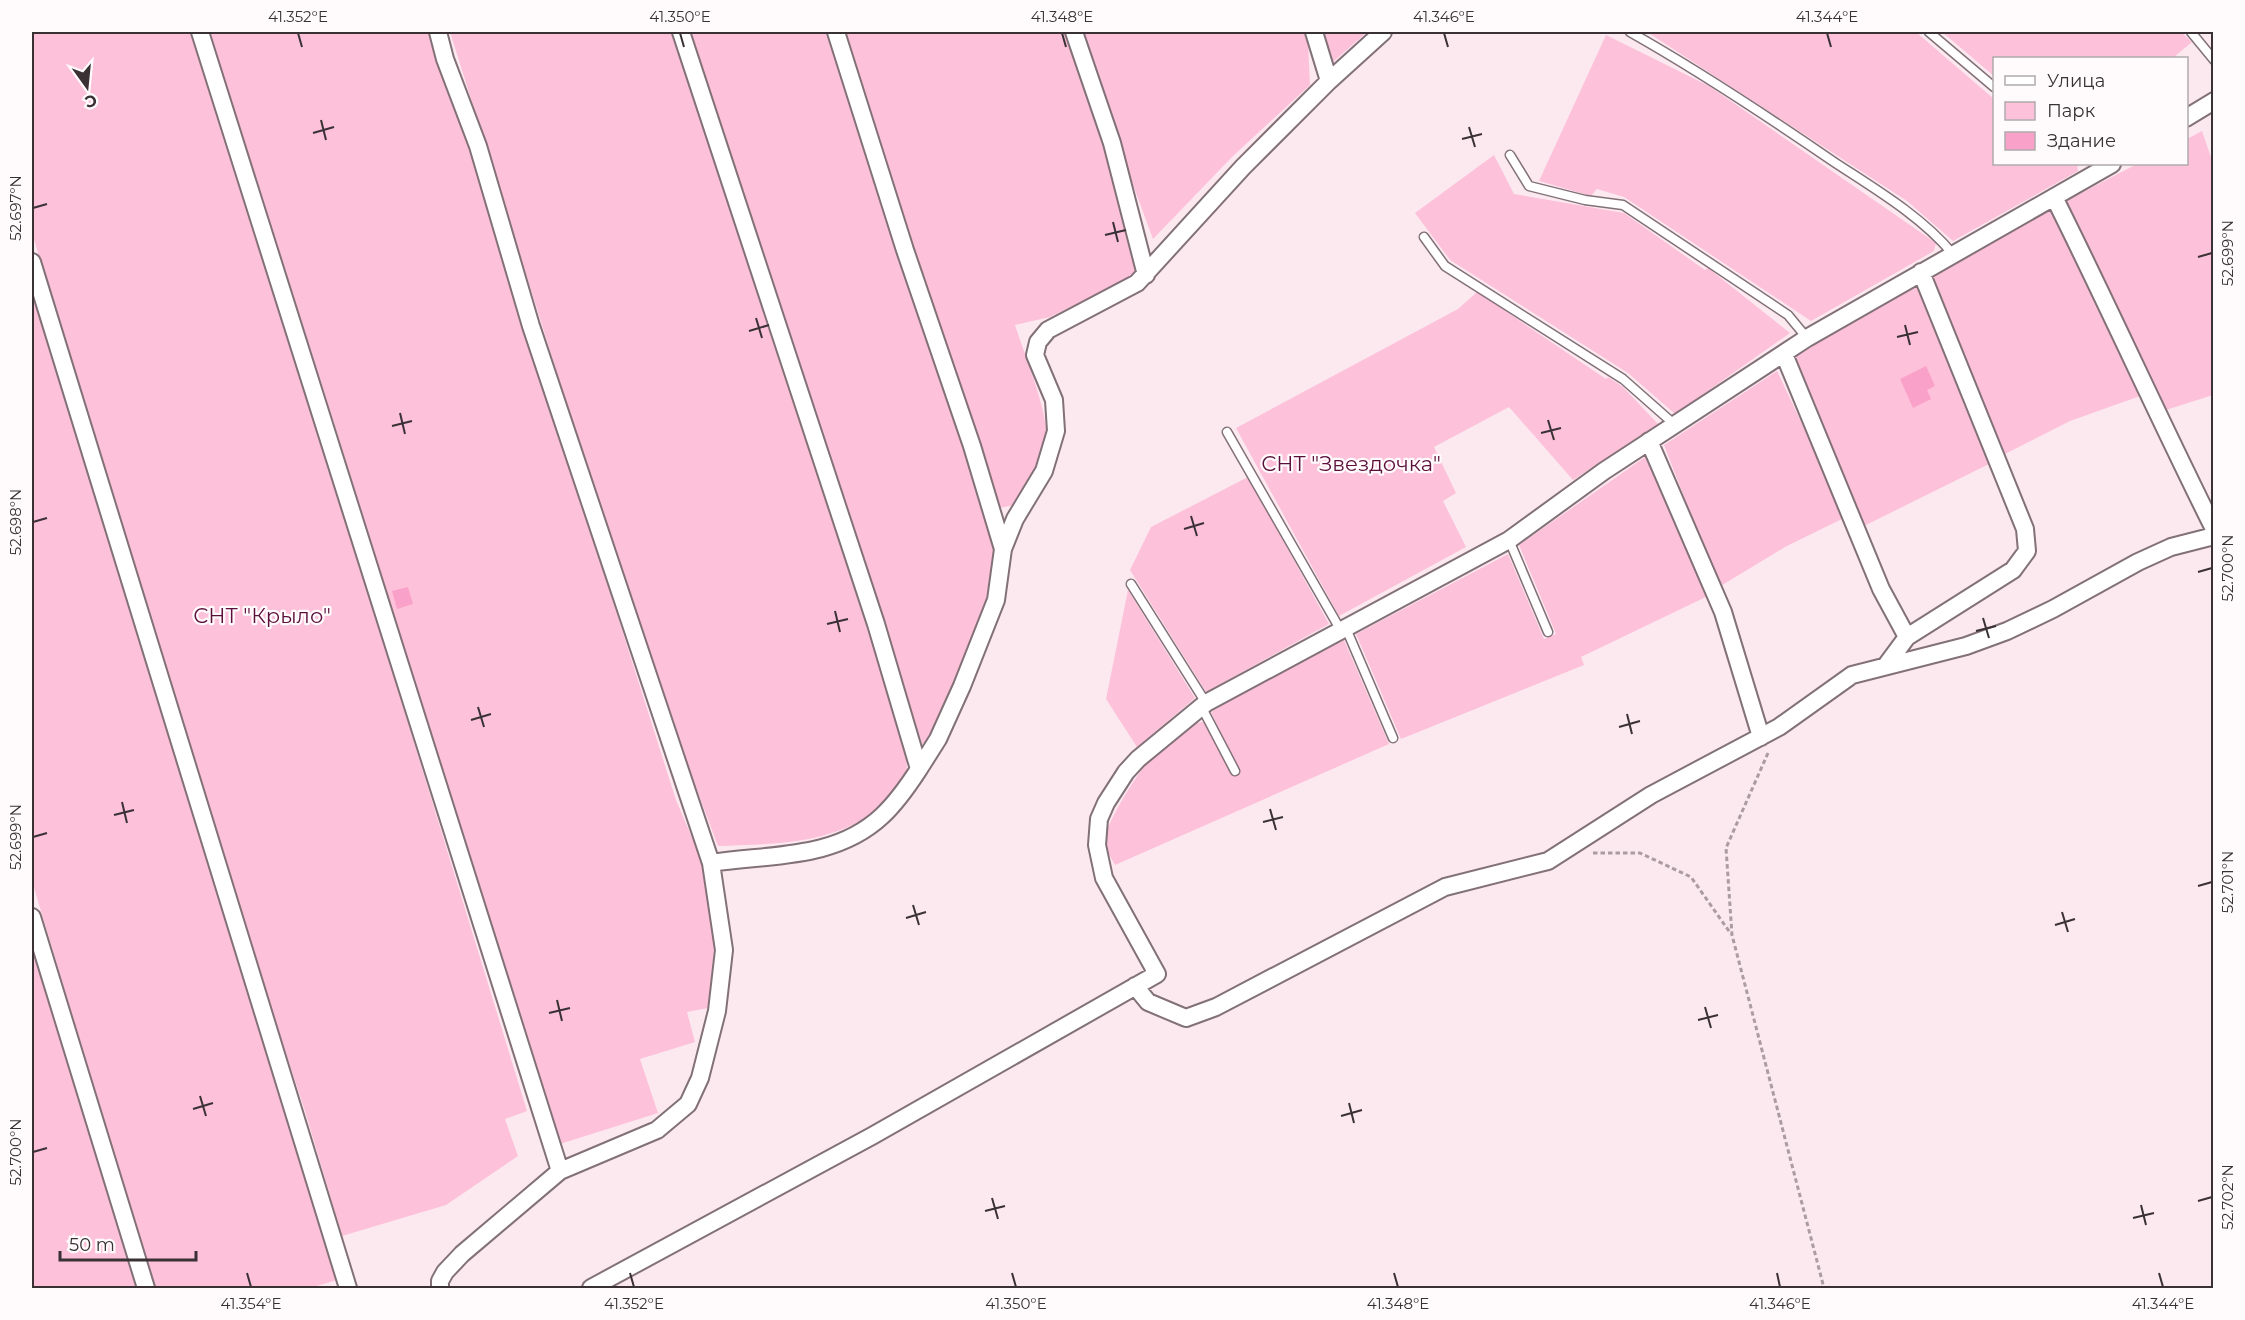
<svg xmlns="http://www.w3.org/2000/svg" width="2245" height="1320" viewBox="0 0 2245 1320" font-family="Montserrat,sans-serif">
<rect width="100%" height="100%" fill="#fce9f0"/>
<path fill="#fdc1da" d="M32 32H190L367 589 527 1111 505 1119 518 1156 446 1205 342 1236 305 1111 232 889 32 233Z
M209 32H432L676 800 701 859 715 937 708 1008 687 1012 695 1042 640 1059 658 1113 557 1145 335 426Z
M450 32H674L906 749 907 775C897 786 888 801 877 810 831 845 772 844 718 846L672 724 563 392Z
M688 32H827L995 548 993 586 932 739 922 744Z
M842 32H1067L1139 261 1134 273 1124 281 1050 317 1015 325C1023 350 1049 414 1046 437 1043 461 1027 485 1015 505L999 508 941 341Z
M1082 32H1304L1308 44 1310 85 1233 156 1153 239 1125 163Z
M1322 32H1367L1333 62Z
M1647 32H1916L1994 99V164H2077L2078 171 1953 241 1907 201Z
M1942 32H2181L2192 42 2173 58H1994V76Z
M1606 35 1709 86 1936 243 1934 251 1811 321 1624 197 1597 189 1591 196 1539 181Z
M2202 131 2214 166 2213 395 2166 410 2064 202 2137 164H2186L2187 139Z
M1494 155 1514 194 1624 213 1705 270 1708 268 1790 333 1675 414 1628 373 1450 260 1415 213Z
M2052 208 2143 395 2070 421 2001 456 1929 277Z
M1917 284 1989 464 1864 526 1792 358Z
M32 290 119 566 162 716 239 955 337 1280 310 1288H152L113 1151 32 881Z
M1477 292 1606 379 1608 377 1623 387 1658 424 1573 480 1509 407 1434 447 1456 493 1443 501 1466 547 1339 616 1236 428 1458 309Z
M1777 371 1846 517 1785 547 1719 587 1664 445Z
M1648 455 1710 595 1581 657 1584 665 1401 739 1356 634 1508 554 1544 639 1556 634 1519 545Z
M1248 477 1329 624 1206 692 1130 570 1151 527Z
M1128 590 1195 698 1137 747 1106 699Z
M1344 640 1389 744 1115 865 1102 842C1115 806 1162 724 1204 722L1231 774 1239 772 1211 712 1278 672Z
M32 942 125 1247 137 1288H32Z"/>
<path fill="#faa1c9" d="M1926 366 1935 386 1927 390 1931 399 1913 408 1900 379Z
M408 587 413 604 397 609 392 591Z"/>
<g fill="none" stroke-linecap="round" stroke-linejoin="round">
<g stroke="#827177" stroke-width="11">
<path id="lane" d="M1630 32C1701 72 1767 116 1834 162 1875 189 1921 216 1952 253
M1929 32 1994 87
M2191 32 2214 60
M1510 155 1529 186 1585 200 1623 205 1788 315 1807 338
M1424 237 1445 266 1623 379 1674 424
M1227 432 1340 629
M1509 540 1548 632
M1131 584 1206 703
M1345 626 1393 738
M1201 706 1235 771"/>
</g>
<g stroke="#827177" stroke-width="20">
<path id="street" d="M200 32 560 1171
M438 32 445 59 478 146 531 326 711 863 724 950 717 1011 700 1078 688 1104 657 1130 560 1171 462 1254 445 1272 440 1281V1288
M681 32 876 624 919 769C908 786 897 802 882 816 835 860 769 854 711 863
M836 32 905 250 972 446 1003 549 996 600 962 686 938 739 919 769
M1074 32 1112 143 1146 275
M1329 81 1383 32
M2186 118 2214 101
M2054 197C2109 307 2159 419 2214 529
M32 262 348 1288
M1784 354 1881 589 1907 637 1887 664
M1649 441 1723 612 1761 737
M1003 549 1015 519 1044 471 1056 431 1054 400 1035 355 1038 342 1048 330 1137 283 1243 167 1329 81 1314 32
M1907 637 2013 570 2027 551 2025 529 1921 272
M32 917 146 1288
M1135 986 1148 1002 1186 1018 1216 1007 1445 887 1548 861 1651 795 1779 727 1852 675 1966 646 2007 631 2053 609 2138 562 2171 547 2214 536
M591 1288 872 1136 1157 974 1104 878 1097 845 1099 819 1106 803 1126 772 1138 759 1206 703 1509 540 1604 471 1807 338 2112 164"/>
</g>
<path stroke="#ab9ca2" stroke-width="3" stroke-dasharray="4.5 3" stroke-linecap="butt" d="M1768 753 1726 848 1732 935 1824 1288
M1593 853H1640L1691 877 1731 934"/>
<use href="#lane" stroke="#fff" stroke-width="8"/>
<use href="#street" stroke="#fff" stroke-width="16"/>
</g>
<path fill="none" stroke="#393134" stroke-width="2" d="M298 33 302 47M680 33 684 47M1062 33 1066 47M1444 33 1448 47M1827 33 1831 47M321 120 326 140M1469 127 1475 147M313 133 334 127M1462 139 1482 134M33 208 47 204M1113 222 1118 242M1105 235 1126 230M2198 257 2212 253M756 318 762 338M1905 325 1910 345M749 331 769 325M1897 337 1918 332M400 413 405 434M1548 420 1554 440M392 426 412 421M1541 433 1561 428M1191 516 1197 536M33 522 47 518M1184 529 1204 523M2198 572 2212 568M835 611 840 632M1983 618 1989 638M827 624 848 619M1976 631 1996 626M478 707 484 727M1627 714 1632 734M471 720 491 714M1619 727 1640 721M122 802 127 823M1270 809 1276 830M114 815 134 810M1263 822 1283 817M33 837 47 833M2198 886 2212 882M913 905 919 925M2062 912 2068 932M906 918 926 912M2055 925 2075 919M557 1000 562 1021M1705 1007 1711 1028M549 1013 570 1008M1698 1020 1718 1015M200 1096 206 1116M1349 1103 1354 1123M193 1109 213 1103M1341 1116 1362 1110M33 1152 47 1148M992 1198 998 1219M2198 1201 2212 1197M2141 1205 2146 1225M985 1211 1005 1206M2133 1218 2154 1213M247 1273 251 1287M630 1273 634 1287M1012 1273 1016 1287M1394 1273 1398 1287M1777 1273 1780 1287M2159 1273 2163 1287"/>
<g text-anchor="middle" stroke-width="4.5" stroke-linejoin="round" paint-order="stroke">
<g font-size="21" fill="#5c0f3b" stroke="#fffbfc">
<text x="1351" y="471">СНТ "Звездочка"</text>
<text x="262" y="623">СНТ "Крыло"</text>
</g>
</g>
<rect width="2245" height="1320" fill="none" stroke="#fffbfc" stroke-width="66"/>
<rect x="1993" y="57" width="195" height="108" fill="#fffbfc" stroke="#b0aaac" stroke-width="1.5"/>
<rect x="2005" y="76" width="30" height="9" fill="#ffffff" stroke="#b0aaac" stroke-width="1.5"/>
<text x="2047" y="87" font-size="18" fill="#393134">Улица</text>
<rect x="2005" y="102" width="30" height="18" fill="#fdc1da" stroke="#b0aaac" stroke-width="1.5"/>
<text x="2047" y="117" font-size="18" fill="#393134">Парк</text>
<rect x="2005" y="132" width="30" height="18" fill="#faa1c9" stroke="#b0aaac" stroke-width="1.5"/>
<text x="2047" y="147" font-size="18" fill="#393134">Здание</text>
<g transform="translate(87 87) rotate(165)" stroke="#fffbfc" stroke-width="4.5" paint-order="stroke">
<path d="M0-4.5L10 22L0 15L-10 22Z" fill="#393134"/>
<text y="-9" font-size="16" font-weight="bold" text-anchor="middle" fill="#393134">С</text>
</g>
<path d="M60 1251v9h136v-9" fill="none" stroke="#393134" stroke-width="3"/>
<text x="69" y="1251" font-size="18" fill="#393134" stroke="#fffbfc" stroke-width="4.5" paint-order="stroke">50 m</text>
<rect x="33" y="33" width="2179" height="1254" fill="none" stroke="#393134" stroke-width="2"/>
<g font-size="15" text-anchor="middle" fill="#393134">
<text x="298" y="22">41.352°E</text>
<text x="680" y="22">41.350°E</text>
<text x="1062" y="22">41.348°E</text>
<text x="1444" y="22">41.346°E</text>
<text x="1827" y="22">41.344°E</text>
<text transform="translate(16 208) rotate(-90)" y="5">52.697°N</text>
<text transform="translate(2228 253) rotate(-90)" y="5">52.699°N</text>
<text transform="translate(16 522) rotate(-90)" y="5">52.698°N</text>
<text transform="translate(2228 568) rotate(-90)" y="5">52.700°N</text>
<text transform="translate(16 837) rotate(-90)" y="5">52.699°N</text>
<text transform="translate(2228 882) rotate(-90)" y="5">52.701°N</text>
<text transform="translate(16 1152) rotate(-90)" y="5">52.700°N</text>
<text transform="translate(2228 1197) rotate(-90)" y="5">52.702°N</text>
<text x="251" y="1309">41.354°E</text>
<text x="634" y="1309">41.352°E</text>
<text x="1016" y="1309">41.350°E</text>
<text x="1398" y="1309">41.348°E</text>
<text x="1780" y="1309">41.346°E</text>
<text x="2163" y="1309">41.344°E</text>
</g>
</svg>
